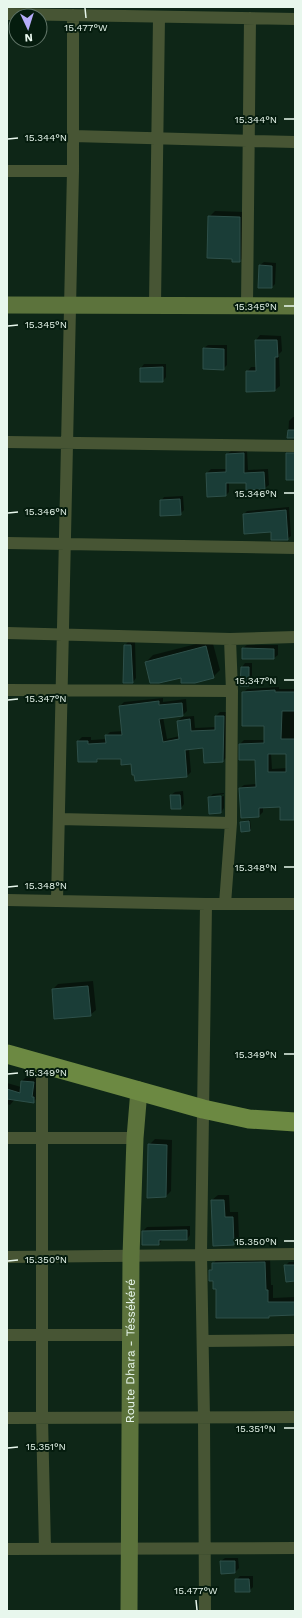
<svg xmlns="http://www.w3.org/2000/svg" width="302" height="1618" viewBox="0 0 302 1618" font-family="'Work Sans',sans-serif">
<rect width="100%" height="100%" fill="#0e2617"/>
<path fill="#0007" fill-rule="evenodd" d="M215 211 245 212V255L240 261 233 259 209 217Z
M264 262 276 263 275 284 272 287 260 265Z
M260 335 281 336 282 351 279 354 280 386 275 390 247 372 251 367H257L256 340Z
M208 345H227V365L223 369 204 348Z
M144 364H166V377L163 381 141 368Z
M293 417H295V438L288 437 289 421Z
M247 450 248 470 268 469 269 485 265 488 247 482H229V492L226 495 207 473 211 469H227V454L231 451Z
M183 496 184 510 180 514 161 501 164 497Z
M289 507 291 536 287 539 244 514 247 511Z
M212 640 220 670 213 677 183 676 146 662 153 655Z
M135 641 136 678 133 682 125 645 128 642Z
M247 645H278V655L274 658 243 648Z
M245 663H252V681L248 685H241L242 667Z
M279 687V689H295V818L293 819 281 806 263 807V812L259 816 240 788 244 785 257 784 256 759H240V744L244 740H265V725L243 693 247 689ZM271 753H287V768L272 769Z
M163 698V702L186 699 187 711 183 715 163 717 167 739 180 736 178 721 182 717 194 716 195 728 216 727V716L220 712H227V757L223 761 204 747 189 749 191 772 187 776 135 774 132 763 122 758H100L97 761H79L78 741 82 737H91V740L107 739 106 736 110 732 123 731 120 706 124 702Z
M183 791 184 804 181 808 171 795 175 792Z
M224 793V794L212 796V798L224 796V808L221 812 209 798 213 794Z
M250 820 251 829 249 830 241 822 242 821Z
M93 981 96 1010 90 1015 53 989 58 984Z
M27 1076 39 1077V1096L34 1101 15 1099 10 1105 7 1104V1083L21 1087 22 1081Z
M155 1139 172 1140 171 1191 166 1196 149 1145Z
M218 1195H229L230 1212H238L239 1239 233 1244 212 1200Z
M190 1226V1235L187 1239H163L159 1244H143V1231L147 1227Z
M270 1257 271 1285H273V1298L295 1297V1314L271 1315 268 1317 217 1288 210 1271 213 1268V1264L218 1258Z
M289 1262H295V1280L285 1266Z
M225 1558H238L239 1568 235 1572 222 1573 221 1561Z
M240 1576H253V1587L249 1591 236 1580Z"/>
<path fill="#1a3d37" stroke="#2e504a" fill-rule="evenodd" d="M208 216 240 217V262H232V259L207 258Z
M259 265 272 266V288H258Z
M255 340H277L278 357H275V391L246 392V371H256Z
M203 348 224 349V370L203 369Z
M163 367V382H140V368Z
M288 430H295V438H287Z
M244 453V473L264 472 265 489 246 490V483H226V496L207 497 206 473 226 472V454Z
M286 453H295V480H286Z
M180 499 181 515 160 516V500Z
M286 510 288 540H271V532L244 534 243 514Z
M124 645H131L133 683H123Z
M206 646 214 678 195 683H181V678L159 683H150L145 662Z
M242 648 274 649V659H242Z
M241 667H249V686H240Z
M275 690V692H295V711H282L281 739H295L294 820H280V807L259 808V817L241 818 239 788 256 787 255 760H239V744L264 743V726H242V692ZM268 754H286V772H268Z
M159 701V705L182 703 183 716 159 719 163 742 179 739 177 721 190 719 191 731 215 730V716H224L223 762 204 763 203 748 185 750 187 777 135 781 134 775H132L131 764 121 765V759H97V762H78L77 741H88V744L106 743 105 735H122L119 706Z
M170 795H180L181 809H171Z
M221 796V813L209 814 208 797Z
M249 821 250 831 241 832 240 822Z
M88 986 91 1016 54 1019 52 989Z
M21 1081 34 1082 32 1097H34V1103L7 1099V1089L20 1093Z
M148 1144 167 1145 166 1197 147 1198Z
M211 1200H224L225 1217H233L234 1245 213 1246Z
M187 1230V1240H159V1245H142V1231Z
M265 1262 266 1290H268V1302H295V1315L269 1316V1318H216V1289H213V1281H209V1270H212V1263Z
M284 1265H295V1281L286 1282Z
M220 1561H235V1573L221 1574Z
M235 1579H249L250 1592H235Z"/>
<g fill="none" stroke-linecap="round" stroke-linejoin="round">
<path stroke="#475534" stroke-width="12" d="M7 14 295 19
M73 136 295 142
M7 171H73
M155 305 159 17
M247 306 250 18
M7 442 295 446
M7 543 295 548
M7 633 230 639 295 637
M7 690 232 691
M59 819 231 823
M7 900 206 904H295
M57 901 73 171V15
M225 904 231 823 232 691 230 639
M42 1063V1418L45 1549
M7 1138H135
M7 1257 295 1254
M7 1335H130
M203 1341 295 1340
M7 1418 295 1417
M7 1549 295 1548
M205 1611 204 1418 201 1254 206 904"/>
<g stroke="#5c733c" stroke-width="17">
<path d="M7 305 295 306"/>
<path id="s1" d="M129 1611 131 1256 135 1138 139 1090"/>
</g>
<path stroke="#6c8942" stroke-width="19" d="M7 1054 203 1109 249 1119 295 1122"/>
</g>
<path fill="none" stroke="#e8f7ed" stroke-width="1.5" d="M85 8 86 18M284 119H294M8 139 18 138M284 306H294M8 326 18 325M284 493H294M8 513 18 512M284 680H294M8 700 18 699M284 867H294M8 887 18 886M284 1054H294M8 1074 18 1073M284 1241H294M8 1261 18 1260M284 1428H294M8 1448 18 1447M196 1600 197 1610"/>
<g text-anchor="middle" stroke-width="4" stroke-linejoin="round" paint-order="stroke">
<g font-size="12" fill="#e8f7ed" stroke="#051c0e">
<text dy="4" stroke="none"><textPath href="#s1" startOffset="260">Route Dhara - Téssékéré</textPath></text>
</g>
</g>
<g font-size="10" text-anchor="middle" fill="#e8f7ed" stroke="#051c0e" stroke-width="4" stroke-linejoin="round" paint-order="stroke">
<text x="86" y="31">15.477°W</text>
<text x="256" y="123">15.344°N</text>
<text x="46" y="141">15.344°N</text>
<text x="256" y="310">15.345°N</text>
<text x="46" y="328">15.345°N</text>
<text x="256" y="497">15.346°N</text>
<text x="46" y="515">15.346°N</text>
<text x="256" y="684">15.347°N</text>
<text x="46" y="702">15.347°N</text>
<text x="256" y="871">15.348°N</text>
<text x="46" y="889">15.348°N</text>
<text x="256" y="1058">15.349°N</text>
<text x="46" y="1076">15.349°N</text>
<text x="256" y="1245">15.350°N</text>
<text x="46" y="1263">15.350°N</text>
<text x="256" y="1432">15.351°N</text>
<text x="46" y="1450">15.351°N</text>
<text x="196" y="1594">15.477°W</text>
</g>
<rect width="302" height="1618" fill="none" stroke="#e8f7ed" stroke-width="16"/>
<g transform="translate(28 28) rotate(176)"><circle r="19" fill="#051c0e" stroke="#607467"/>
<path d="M0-3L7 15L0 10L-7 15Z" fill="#b5acf9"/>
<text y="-6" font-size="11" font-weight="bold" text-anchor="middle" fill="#e8f7ed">N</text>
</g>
</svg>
